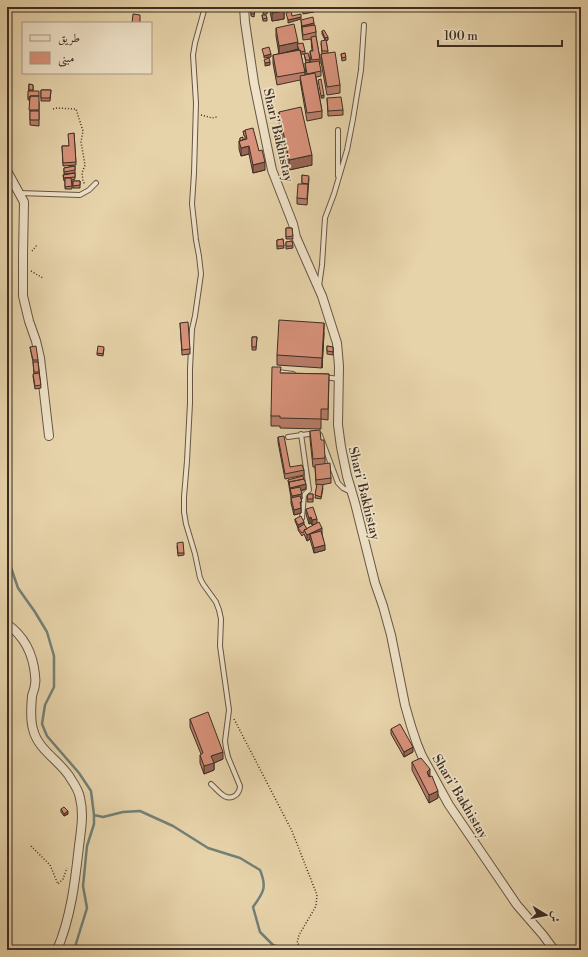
<svg xmlns="http://www.w3.org/2000/svg" width="588" height="957" viewBox="0 0 588 957" font-family="'Libre Bodoni',Amiri,serif">
<rect width="100%" height="100%" fill="#e7d3aa"/>
<filter id="stains"><feTurbulence type="fractalNoise" baseFrequency=".005" numOctaves="4"/><feColorMatrix values="0 0 0 0 .2 0 0 0 0 .09 0 0 0 0 .02 0 0 0 .5 -.17"/></filter>
<radialGradient id="worn" r=".72"><stop offset=".6" stop-color="#630" stop-opacity="0"/><stop offset="1" stop-color="#630" stop-opacity=".3"/></radialGradient>
<g fill="none" stroke-linecap="round" stroke-linejoin="round">
<path stroke="#728077" stroke-width="2.5" d="M7 556 18 588 35 612 47 632 54 656V687L45 705 42 724 47 736 79 773 91 791 94 815V824L87 846 83 886 87 908 74 950
M94 815 103 817 123 812 140 811 173 826 208 848 240 858 260 870C267 887 264 892 253 907L260 932 273 945 286 950"/>
<g stroke="#665644" stroke-width="6">
<path id="lane" d="M205 7 195 43 193 55 196 103 194 173 192 204 196 240 199 256 201 274 195 316 192 329 190 369V403L187 461 184 497V512L186 524 195 554 200 578 203 584 216 602 219 610 221 619 220 646 229 710 225 741 226 748 228 757 240 786C240 790 239 792 236 795 226 803 218 790 211 784
M338 176V130
M19 193 80 195 89 190 96 183
M319 286 322 265 325 218 334 194 347 150 353 119 361 70 364 25
M278 372 293 374
M324 377 339 379
M301 434 309 490 304 495 302 518
M288 437 316 433 320 435 338 483 343 488 351 492"/>
</g>
<g stroke="#665644" stroke-width="10">
<path id="street" d="M244 7 245 22 254 83 272 170 293 224 296 237 322 296 337 343 339 366 338 425 341 447 347 476 355 503 375 583 383 606 391 635 405 705 411 726 417 744 422 756 449 805 517 905 543 935 554 950
M7 171 24 202 23 255V296L29 321 36 341 40 358 49 436
M7 624C24 636 33 654 35 675 35 678 36 681 35 684 35 688 33 692 32 696 31 707 30 719 33 729 38 751 61 761 71 779 75 785 79 791 80 798 84 814 81 830 79 846 75 882 71 917 57 950"/>
</g>
<path stroke="#3b2d22" stroke-width="1.5" stroke-dasharray="1 2" stroke-linecap="butt" d="M53 109 57 108 76 109 83 131 81 142 85 165 82 173 83 181 85 185
M201 115 212 118 217 117
M32 251 37 245
M31 271 43 278
M234 719 292 831 317 895 316 906 299 935 297 943 304 950
M31 846 50 865 58 884 63 879 67 868"/>
<use href="#lane" stroke="#efe2c8" stroke-width="4"/>
<use href="#street" stroke="#efe2c8" stroke-width="8"/>
</g>
<path fill="#ba7e6a" stroke="#3b2d22" d="M264 7H268L267 14H263Z
M269 7H284V19L272 21Z
M302 7H314V12L303 14Z
M251 10H255L254 17 251 16Z
M262 15 267 18V21H263Z
M301 20 314 25 316 32V37L320 59V64H319L321 71V76L316 77 322 111V118L307 121 300 80 277 85 273 63V55L298 50V47V49L279 54 276 36V28L298 44 305 51V53L310 60V62L306 63 304 54H301L305 75 306 74 305 68V63L311 62 310 56V51H312L311 39 303 40 302 32Z
M322 31 328 40H326L328 53 340 85V93L327 95 321 62V54H322L321 43 325 40 322 34Z
M345 53 346 60 342 61 341 54Z
M29 84 33 85V91L39 102V126L30 125V100H28Z
M41 90H51L50 101H41Z
M327 98 343 110V115L328 116Z
M279 112 312 165 289 170 279 122Z
M243 131H245L259 151 265 170 253 173 249 154 241 156 239 149V141H240V138L243 140 245 139V136H244Z
M74 133 76 165 63 166 62 146H69Z
M75 166V173L64 174V168Z
M75 173V179L72 180V189H65V180L64 181 63 175Z
M302 175 309 178 307 205 297 204V198L302 184Z
M73 181H80V188H73Z
M286 228H292L293 239H286Z
M283 239 284 248 277 249V240Z
M292 241 293 248 286 249V242Z
M180 323 190 349V354L182 355Z
M324 333 322 368 277 365V355Z
M252 337H257L256 350H252Z
M327 346 333 347V355L327 354Z
M30 347 38 360 41 388 35 389 33 376 34 374 33 362Z
M104 349 103 356 97 355V353Z
M281 373 329 374 328 420 321 419V429L280 428V426H271V416Z
M310 431 321 440 325 458V464L331 478V483L321 485 323 488 321 499 315 498 317 485H316L315 467H313L310 439Z
M278 437 290 467 304 470V475L285 479 278 442Z
M288 480 306 489 301 491 302 499H301V513L294 515 291 503V498Z
M308 494H313V502H307Z
M306 509 317 523 322 533 325 550 314 553 310 539 307 541 304 534 302 536 298 530V528L295 521V519L304 525 307 529 314 525H312L311 523 309 524 306 514Z
M177 546 184 553V555L178 556Z
M190 719 223 759 214 763V770L204 774 200 763V755L201 754 190 727Z
M391 729 413 752 404 757 391 734Z
M412 762 430 777 438 798 429 803 412 770Z
M61 809 68 814 64 816 61 812Z"/>
<path fill="#976656" stroke="#3b2d22" d="M284 11V19L272 21V13Z
M301 17V19L288 23V20Z
M314 23V26L302 28V26Z
M328 37V40L325 41V38Z
M298 42V49L279 54V46Z
M271 54V57L264 58V56Z
M270 62V65L265 66V63Z
M324 95V98H321V96Z
M249 146V154L241 156V148Z
M312 155V165L289 170V160Z
M265 162V170L253 173V165Z
M324 323V333L322 368V358Z
M306 484V489L291 493 290 488Z
M302 494V499L292 502V496Z
M301 508V513L294 515V510Z
M311 517V523L309 524V518Z
M317 519V524L312 525V520Z
M304 522V525L298 528V525Z
M322 528V533L310 534V539L307 541V535Z
M325 545V550L314 553V548Z
M413 747V752L404 757V752Z
M223 752V759L214 763V770L204 774V766L211 756Z
M430 769V777L427 772Z
M438 791V798L429 803V795Z
M68 811V814L64 816V814Z"/>
<path fill="#d8927b" stroke="#3b2d22" d="M264 7H268L267 11H263Z
M271 7H284V11L272 13Z
M251 10H255L254 14H251Z
M291 11 292 16 301 14V17L288 20 286 13Z
M133 14 140 15V23H132Z
M262 15H266L267 18 263 19Z
M313 17 314 23 302 26 301 20Z
M294 24 298 42 279 46 276 28Z
M315 25 316 32 303 35 302 27Z
M324 30 328 37 325 38 322 31Z
M316 36 320 59 312 60 310 51H313L311 37Z
M326 40 328 51H322L321 41Z
M303 43 305 51 301 52 300 50H299L297 44Z
M269 47 271 54 264 56 262 49Z
M300 50 305 72 277 77 273 55Z
M335 52 340 85 327 87 321 54Z
M308 53 310 60H306L304 54Z
M345 53 346 57 342 58 341 54Z
M269 58 270 62 265 63 264 60Z
M319 61 321 71 307 74 305 63Z
M315 73 322 111 307 113 300 76Z
M321 79 324 95 321 96 318 80Z
M29 84 33 85V90H29Z
M41 90H51L50 98H41Z
M28 91H39V96H30V98H28Z
M30 96H39V110H29Z
M341 97 343 110 328 111 327 98Z
M301 107 312 155 289 160 279 112Z
M30 111H39V120H30Z
M253 128 259 151 262 150 265 162 253 165 249 146 241 148 239 141 247 139 245 130Z
M74 133 76 162 63 163 62 146H69L68 134Z
M243 137V140L240 141V138Z
M75 166V170L64 172V168Z
M75 173V177L64 178 63 175Z
M302 175 309 176 308 184 302 183Z
M65 178H71L72 186 65 187Z
M73 181H80V185L73 186Z
M298 184H308L307 199 297 198Z
M286 228H292L293 236 286 237Z
M283 239 284 246H277V240Z
M292 241 293 246H286V242Z
M279 320 324 323 322 358 277 355Z
M188 322 190 349 182 350 180 323Z
M252 337H257L256 347H252Z
M36 346 38 360H33L30 347Z
M98 346 104 347 103 354 97 353Z
M327 346 333 347V352L327 351Z
M33 362H38L39 372H34Z
M272 367H281L280 373 329 374 328 409H321V419L280 418V416H271Z
M39 373 41 385 35 386 33 374Z
M320 430 321 440H324L325 458 313 459 310 431Z
M284 436 290 467 302 465 304 470 285 474 278 437Z
M330 463 331 478 316 480 315 465Z
M303 476 304 479 289 482V484L288 480Z
M304 479 306 484 290 488 289 482Z
M317 484 323 485 321 497 315 495Z
M300 487 302 494 292 496 290 489Z
M308 494H313V499H307Z
M300 496 302 502H300L301 508 294 510 291 498Z
M313 507 317 519 312 520 311 517 309 518 306 509Z
M301 516 304 522 298 525 295 519Z
M319 522 322 528 307 535 304 530Z
M304 524 307 529 304 530V532L302 533 298 528Z
M321 531 325 545 314 548 310 534Z
M183 542 184 553H178L177 543Z
M208 712 223 752 211 756 214 763 204 766 200 755 203 753 190 719Z
M400 724 413 747 404 752 391 729Z
M421 758 430 769 427 772 429 777 432 776 438 791 429 795 412 762Z
M64 807 68 811 64 814 61 809Z"/>
<g text-anchor="middle" stroke-width="3.5" stroke-linejoin="round" paint-order="stroke">
<g font-size="13" fill="#3b2d22" stroke="#efe2c8">
<text transform="translate(279 135) rotate(77)" y="5">Shari' Bakhistay</text>
<text transform="translate(365 493) rotate(76)" y="5">Shari' Bakhistay</text>
<text transform="translate(461 796) rotate(59)" y="5">Shari' Bakhistay</text>
</g>
</g>
<rect width="588" height="957" fill="none" stroke="#e7d3aa" stroke-width="24"/>
<rect x="8" y="8" width="572" height="941" fill="none" stroke="#3b2d22" stroke-width="2"/>
<rect x="12" y="12" width="564" height="933" fill="none" stroke="#3b2d22"/>
<rect x="22" y="22" width="130" height="52" fill="#efe2c8" stroke="#a79a86"/>
<rect x="30" y="35" width="20" height="6" fill="#efe2c8" stroke="#a79a86"/>
<text x="58" y="42" font-size="12" fill="#3b2d22">طريق</text>
<rect x="30" y="52" width="20" height="12" fill="#d8927b" stroke="#a79a86"/>
<text x="58" y="62" font-size="12" fill="#3b2d22">مبنى</text>
<g transform="translate(546 915) rotate(100)" stroke="#efe2c8" stroke-width="3" paint-order="stroke">
<path d="M0-3L7 15L0 10L-7 15Z" fill="#3b2d22"/>
<text y="-6" font-size="11" font-weight="bold" text-anchor="middle" fill="#3b2d22">ش</text>
</g>
<path d="M438 40v6h124v-6" fill="none" stroke="#3b2d22" stroke-width="2"/>
<text x="444" y="40" font-size="12" fill="#3b2d22" stroke="#efe2c8" stroke-width="3" paint-order="stroke">100 m</text>
<rect width="100%" height="100%" filter="url(#stains)"/>
<rect width="100%" height="100%" fill="url(#worn)"/>
</svg>
